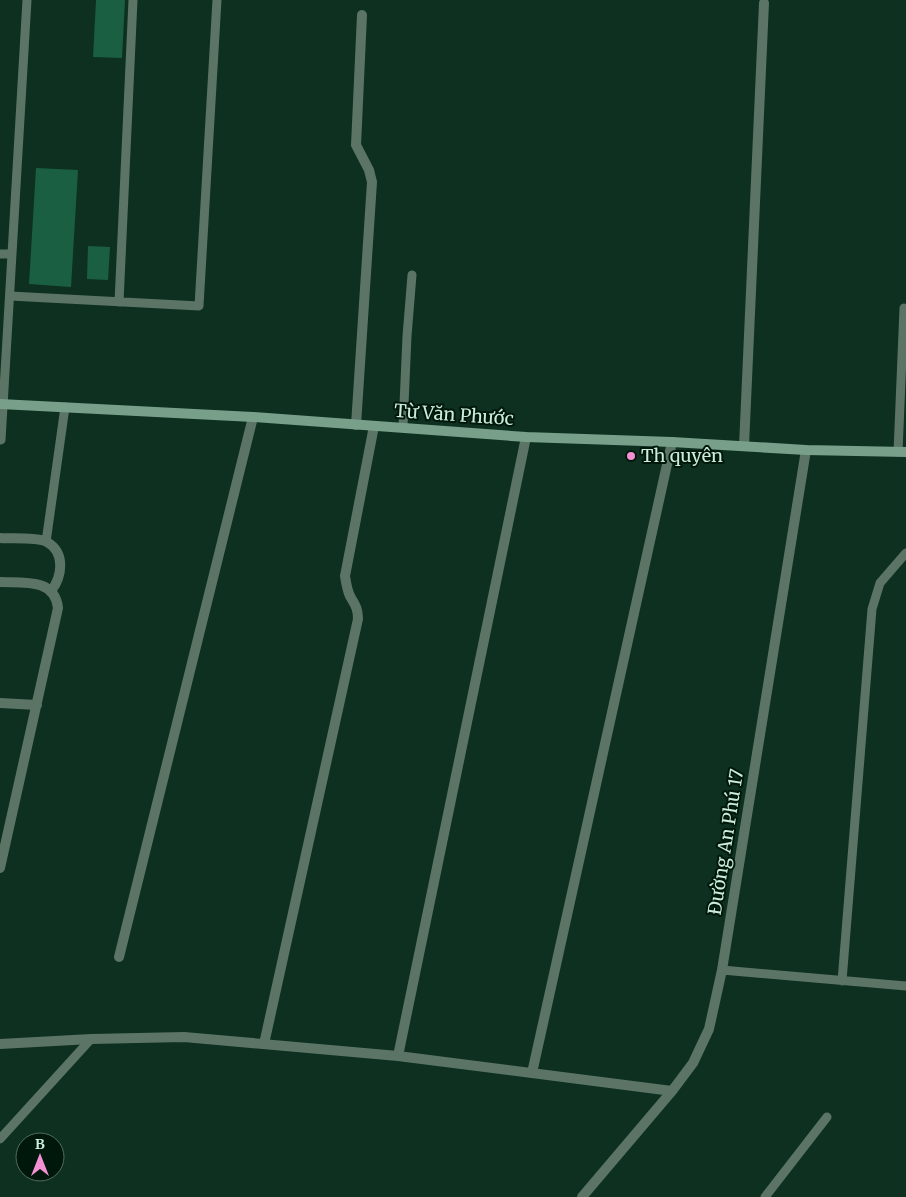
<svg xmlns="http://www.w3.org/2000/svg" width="906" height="1197" viewBox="0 0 906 1197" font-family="Merriweather,serif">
<rect width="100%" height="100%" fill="#0d3020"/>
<path fill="#1a5f41" d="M96 0H125L122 58 93 57Z
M36 168 78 170 71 287 29 284Z
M88 246 110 247 108 280 87 279Z"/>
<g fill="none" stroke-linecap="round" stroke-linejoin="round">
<path stroke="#5b7466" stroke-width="9" d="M0 254H12
M10 296 199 306 217 0
M119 302 133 0
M403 427 407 336 412 275
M1 440 27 0
M898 452 904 308
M46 542 65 407
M722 970 906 986
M842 981 872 609 880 583 906 553
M0 1139 91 1039
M765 1197 827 1117"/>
<path stroke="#5b7466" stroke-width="10" d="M356 425 372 182 369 170 356 145 362 15
M744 446 764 3
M0 538C12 539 38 537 47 542 66 553 62 577 51 591
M0 582C23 583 55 578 58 608L0 868
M0 703 37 705
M119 957 253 417
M0 1044 91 1039 184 1037 398 1056 672 1091
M264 1044 358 619C358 608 355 605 350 596 347 590 346 582 345 576L374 426
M398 1056 526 437
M532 1073 672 442
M582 1197 672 1091 693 1063 709 1029 722 970 806 450"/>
<path stroke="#779f89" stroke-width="10" d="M0 404 253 417 526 437 672 442 806 450 906 452"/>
</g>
<circle fill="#f491d3" stroke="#00170b" stroke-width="2" cx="631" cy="456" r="5"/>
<g text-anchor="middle" stroke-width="4" stroke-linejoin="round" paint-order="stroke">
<g font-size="18" fill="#ccedda" stroke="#00170b">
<text transform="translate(454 415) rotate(4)" y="6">Từ Văn Phước</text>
<text transform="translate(726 842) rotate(-81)" y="6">Đường An Phú 17</text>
</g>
<g font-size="18" fill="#ccedda" stroke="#00170b" text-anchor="start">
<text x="641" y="462">Th quyên</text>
</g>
</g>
<g transform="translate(40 1157)"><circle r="24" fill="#00170b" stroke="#526d5e"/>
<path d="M0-4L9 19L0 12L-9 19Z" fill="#f491d3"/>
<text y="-8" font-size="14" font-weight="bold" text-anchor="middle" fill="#ccedda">B</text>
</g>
</svg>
